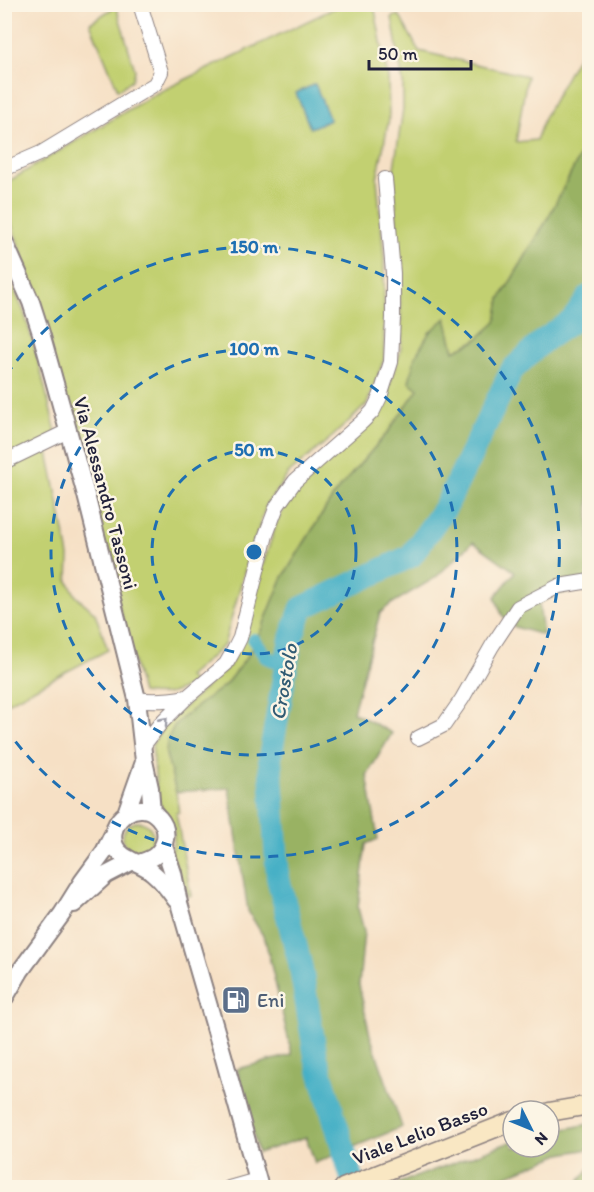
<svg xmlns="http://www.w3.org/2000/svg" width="594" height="1192" viewBox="0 0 594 1192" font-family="Itim,sans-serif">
<rect width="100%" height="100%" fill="#fcf5e5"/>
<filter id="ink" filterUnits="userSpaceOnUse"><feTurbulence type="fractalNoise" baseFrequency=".0167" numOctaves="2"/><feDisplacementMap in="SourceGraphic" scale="12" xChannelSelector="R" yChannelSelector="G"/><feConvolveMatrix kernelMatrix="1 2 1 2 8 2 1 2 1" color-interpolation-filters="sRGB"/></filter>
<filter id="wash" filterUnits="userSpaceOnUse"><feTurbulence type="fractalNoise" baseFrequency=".008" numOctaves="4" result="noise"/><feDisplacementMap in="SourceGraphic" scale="24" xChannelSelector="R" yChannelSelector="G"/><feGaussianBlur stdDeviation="1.35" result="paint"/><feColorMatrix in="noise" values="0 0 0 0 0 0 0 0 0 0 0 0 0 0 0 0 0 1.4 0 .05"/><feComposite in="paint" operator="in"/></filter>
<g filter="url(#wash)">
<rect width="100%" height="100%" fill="#f6e0c5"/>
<path fill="#c2d071" stroke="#727956" stroke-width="1.5" d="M341 5H374L388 78 389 119 377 179 384 258V359L367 404 333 436 288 474 266 506 246 566 224 645 188 677 194 683C173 694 166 697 142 693L38 303 5 204 4 184 153 95Z
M116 6 135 70 132 80 118 90 90 23Z
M399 15 419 51 527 76 516 142 536 140 545 116 589 36V138L547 220 500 299 497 322 475 341 454 351 446 319 429 333 419 389 388 432 336 492 301 548 282 579 263 626 247 657 225 685 185 715 174 726 166 754 176 792 179 812 176 813 191 896H188L171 853 174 840V832L172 824 158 802 152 745 163 727 230 665 277 522 289 499 300 484 383 404 400 353 402 338 394 168 403 109V83L392 17Z
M4 266 24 312 37 356 57 436 46 442 69 556 68 581 76 596 95 613 108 650 5 704Z
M123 837a15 15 0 1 1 30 0a15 15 0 1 1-30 0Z"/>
<path fill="#99b263" stroke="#5e6a4f" stroke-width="1.5" d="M589 138V588L558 594 539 603 543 635 515 627 502 615 495 597 515 572 473 542 435 578 391 604 380 613 353 712 392 733 367 775 378 839 366 844 358 908 364 931 359 985 370 1035 402 1127 315 1163 306 1137 258 1153 237 1069 292 1055 265 939 248 911 229 788 176 792 166 754 167 740 174 726 185 715 225 685 247 657 263 626 282 579 301 548 336 492 388 432 418 389 409 382 415 357 429 333 446 318 454 351 475 341 496 322 500 299 547 220Z
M589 1124V1149L561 1154 478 1187H388L513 1141V1147H549V1132Z
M589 1169V1187H577V1184Z"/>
<path fill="#47b0c6" stroke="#346980" stroke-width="1.5" d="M315 84 330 120 310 128 296 93Z"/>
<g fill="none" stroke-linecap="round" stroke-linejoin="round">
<path stroke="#47b0c6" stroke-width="14" d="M254 640 266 657 286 665"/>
<path stroke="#47b0c6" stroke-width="24" d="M355 1188 316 1057 300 963 278 878 270 758 291 638 302 608 411 556 446 506 512 370 543 341 572 321 590 296"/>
</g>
</g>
<g filter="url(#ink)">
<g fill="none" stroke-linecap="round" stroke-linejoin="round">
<g stroke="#8c8180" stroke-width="16">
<path id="minor" d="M4 169 41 153 155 84 161 72 140 4
M4 462 68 431
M137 699C154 702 170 700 187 697
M418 738 444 725 462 699 492 646 518 607 559 586 590 581
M143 746 160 724 187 697 226 664 234 650 240 638 266 535 277 506 295 481 362 422 373 411 380 397 391 362 393 317V273L385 179
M229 1188 257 1180"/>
</g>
<g stroke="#8c8180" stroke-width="20">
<path id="tertiary" d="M4 241 31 302 41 333 86 495 137 699 144 761 150 788 152 812
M126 813 144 762
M164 846 173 873 179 903 223 1055 260 1188
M139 863C145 861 152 859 156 855 167 845 169 829 159 818 140 795 105 820 115 846 121 860 141 862 152 872 162 880 169 890 176 900
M74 904 106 875 133 861
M4 999 21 970 62 914 82 882 104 852 113 834"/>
</g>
<g stroke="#8c8180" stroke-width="21">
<path id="secondary" d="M549 1112 590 1105
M343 1188 513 1121"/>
</g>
<use href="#minor" stroke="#fff" stroke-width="14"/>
<use href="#tertiary" stroke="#fff" stroke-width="16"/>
<use href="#secondary" stroke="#f9e7c3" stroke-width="18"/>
</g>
<defs><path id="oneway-chevron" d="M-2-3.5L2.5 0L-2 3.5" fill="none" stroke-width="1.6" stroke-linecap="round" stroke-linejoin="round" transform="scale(1.5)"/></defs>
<use stroke="#9c9ca7" href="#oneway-chevron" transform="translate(164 721) rotate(-48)"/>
</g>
<g fill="none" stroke="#1f6fb2" stroke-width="3" stroke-dasharray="10 8">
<circle cx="254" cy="552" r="102"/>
<circle cx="254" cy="552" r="203"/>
<path d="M6 375A305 305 0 1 1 6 729"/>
</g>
<defs>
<g id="fuel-square" transform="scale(1.5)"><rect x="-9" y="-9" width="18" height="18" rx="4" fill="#5c6f8a" stroke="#fcf5e5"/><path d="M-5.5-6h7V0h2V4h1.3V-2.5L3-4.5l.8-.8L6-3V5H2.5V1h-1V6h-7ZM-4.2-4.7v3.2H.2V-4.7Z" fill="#fff"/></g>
</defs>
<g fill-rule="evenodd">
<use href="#fuel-square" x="236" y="1000"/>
</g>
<g text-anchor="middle" stroke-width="5" stroke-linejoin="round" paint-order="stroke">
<g font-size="20" fill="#22223b" stroke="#fcf5e5">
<text transform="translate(106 493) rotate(75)" y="7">Via Alessandro Tassoni</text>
<text transform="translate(420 1133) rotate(-21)" y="7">Viale Lelio Basso</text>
</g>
<g font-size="20" fill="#4e5e75" stroke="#fcf5e5" text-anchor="start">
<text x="257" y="1007">Eni</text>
</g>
<g font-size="21" font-style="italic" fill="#315b73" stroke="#fcf5e5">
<text transform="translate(284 682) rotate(-80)" y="7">Crostolo</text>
</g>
</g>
<circle cx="254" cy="552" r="9" fill="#1f6fb2" stroke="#fcf5e5" stroke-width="3"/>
<g font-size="18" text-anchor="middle" font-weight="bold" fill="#1f6fb2" stroke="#fcf5e5" stroke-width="5" stroke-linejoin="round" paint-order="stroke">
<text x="254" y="253">150 m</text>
<text x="254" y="355">100 m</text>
<text x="254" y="456">50 m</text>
</g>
<rect width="594" height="1192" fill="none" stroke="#fcf5e5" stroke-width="24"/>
<g transform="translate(531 1129) rotate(133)"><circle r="28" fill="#fcf5e5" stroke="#a5a1a1" stroke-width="1.5"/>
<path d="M0-4.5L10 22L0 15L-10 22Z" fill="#1f6fb2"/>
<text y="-9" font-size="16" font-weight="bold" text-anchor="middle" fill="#22223b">N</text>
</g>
<path d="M369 60v9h102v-9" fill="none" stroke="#22223b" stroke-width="3"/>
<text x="378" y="60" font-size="18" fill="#22223b" stroke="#fcf5e5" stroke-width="4.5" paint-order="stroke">50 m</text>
</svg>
